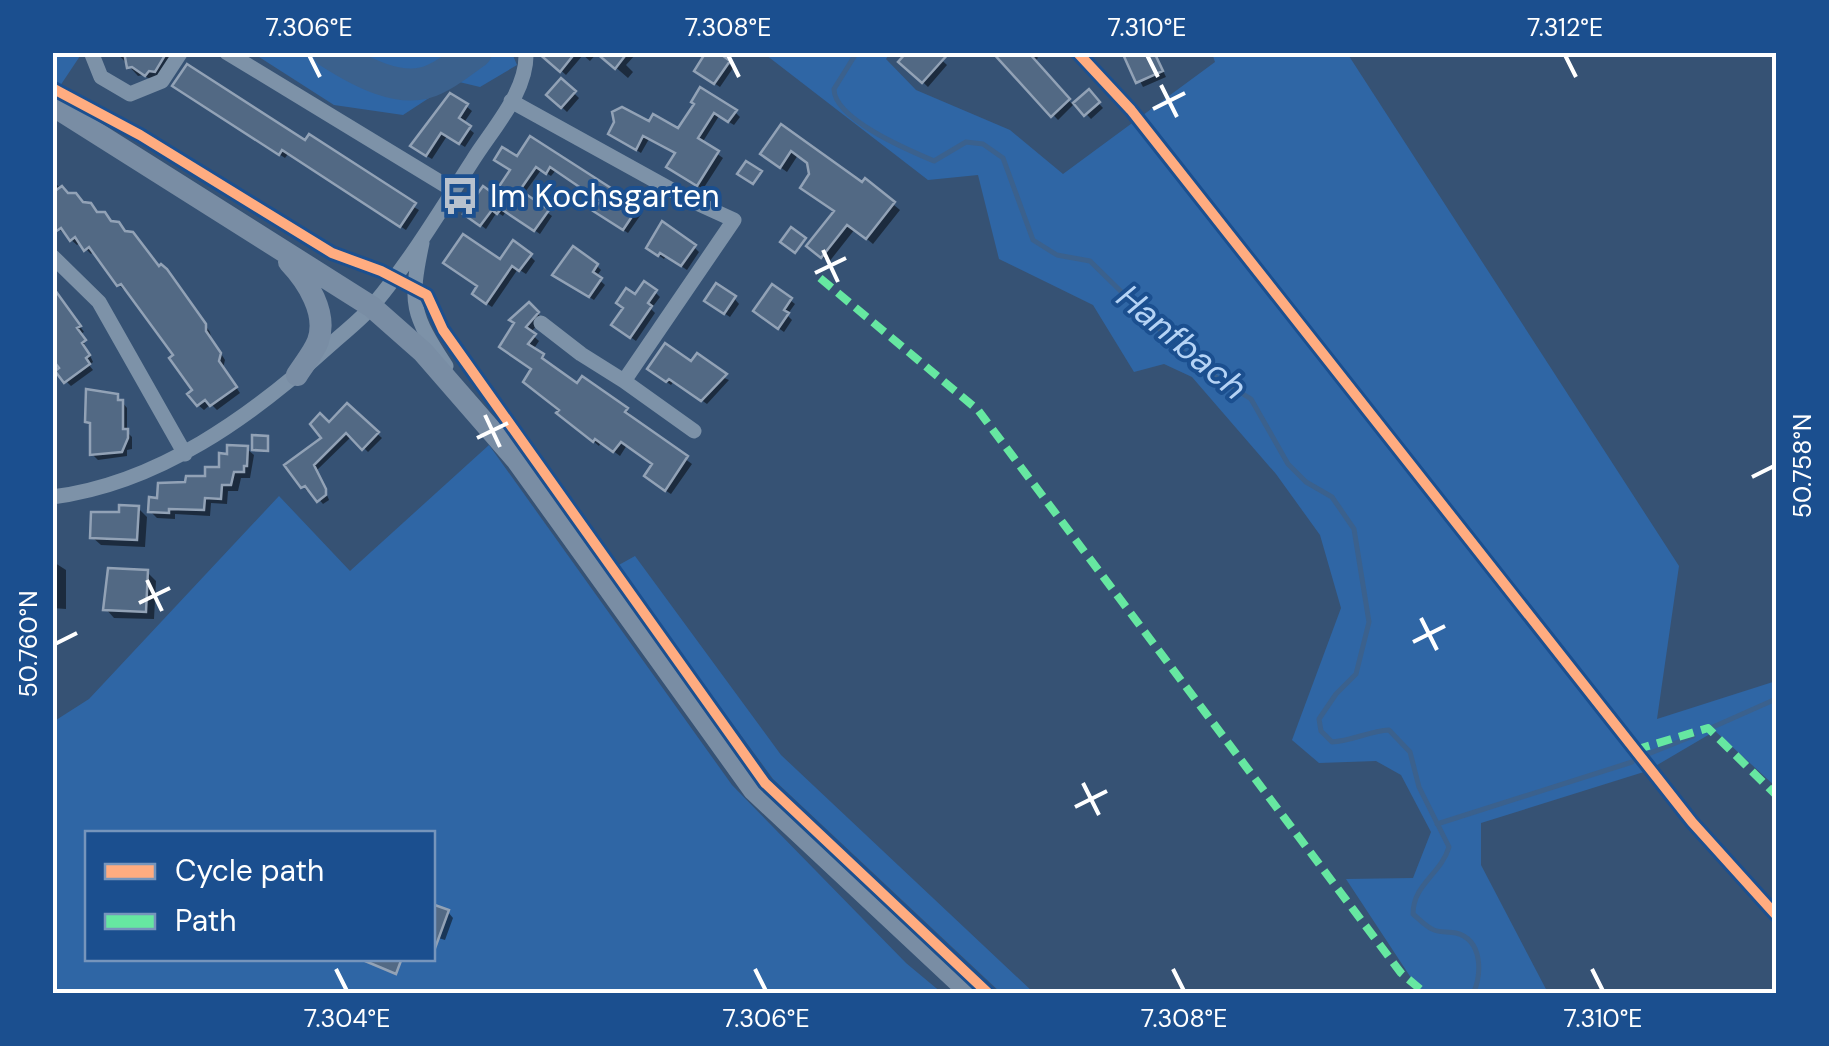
<svg xmlns="http://www.w3.org/2000/svg" width="1829" height="1046" viewBox="0 0 1829 1046" font-family="'DM Sans',sans-serif">
<rect width="100%" height="100%" fill="#365274"/>
<path fill="#2f66a5" fill-rule="evenodd" d="M395 52 403 56 512 53 517 65 480 87 455 81 403 115 334 105 253 53Z
M52 53H82L58 89 53 86Z
M730 53H890L886 59 916 90 1010 130 1063 174 1215 62 1212 53H1347L1679 566 1657 719 1776 681V787L1715 731 1647 771 1481 823V865L1548 993H1421L1346 879 1413 878 1431 832 1401 775 1376 761 1319 763 1292 740 1341 608 1320 535 1276 474 1192 377 1164 364 1134 372 1093 305 999 259 978 175 928 180 766 55Z
M489 445 732 785 906 963 942 993 53 994V722L89 699 279 496 350 571ZM88 834H432V958H88Z
M635 556 781 755 1034 993H1001L773 779 617 566Z"/>
<path fill="#0007" d="M116 52H174L155 82 143 75 138 76Z
M548 52H598L590 61 583 55 566 75 548 59Z
M598 52H632L635 55 626 65 633 72 628 78Z
M910 52H933L947 65 928 87 902 62Z
M1006 52H1033L1038 58 1034 62 1073 105 1058 120 1000 58Z
M1125 52H1154L1166 77 1143 87Z
M728 63 733 68 720 87 702 75Z
M561 81 579 98 567 112 549 95Z
M181 91 306 144 419 210 406 230 288 154 285 158Z
M1089 93 1103 108 1091 119 1076 103Z
M697 104 735 112 740 117 734 125 719 116 702 143 723 158 703 189 674 171 677 154 649 139 641 153 611 134 650 125 679 131Z
M466 106 472 111 463 124 474 133 465 147 447 136 432 159 418 151Z
M781 127 863 186 866 182 900 210 873 244 855 229 829 262 816 252 836 212 812 175 810 164 798 155 787 172 770 160Z
M531 140 637 208 642 213 628 233 601 215 602 202 556 170 551 176 541 170 523 195 552 216 540 234 506 211 503 216 497 212 486 229 471 218 495 198Z
M57 185 172 277 210 332 211 338 225 360 223 368 240 393 217 410 211 404 204 410 198 405 195 391 176 355 127 288 124 290 119 285 95 251 91 254 80 243 77 245 52 223V188Z
M694 247 699 252 687 270 666 256 664 259 654 252Z
M530 256 535 261 526 274 518 269 492 307 480 299 501 262Z
M597 266 601 270 596 277 605 285 594 300 560 279Z
M655 292 660 297 651 309 655 313 636 341 619 329 626 309 635 298Z
M59 297 84 332 80 334 93 362 89 365 93 370 71 386 66 381Z
M734 298 739 304 730 317 713 306Z
M790 300 795 304 787 315 792 320 784 332 761 316Z
M529 305 543 319 530 333 539 341 533 350 548 362 546 365 578 387 626 410 631 415 629 418 692 464 671 494 652 482 655 465 627 445 620 456 601 442 599 446 531 388 533 370 507 352Z
M692 364 729 380 707 404 674 381 671 385 654 373Z
M117 396 127 408V432L132 437V449L127 450V456L98 460 92 454 93 426 88 421Z
M347 407 382 438 368 452 352 436 317 470 329 500 323 504 310 489 307 491 303 486 324 439Z
M247 449 254 455 250 478H241L238 491H228L227 504 211 503 210 516 175 514V519L157 518 150 511 159 500 188 484 207 479Z
M138 508 147 517 145 547 101 545 92 537 121 515Z
M52 561 66 570V609L52 608Z
M147 572 156 581 154 619 114 618 106 609Z
M448 912 453 918 445 940 432 936Z"/>
<g fill="none" stroke-linecap="round" stroke-linejoin="round">
<path stroke="#3b618d" stroke-width="5" d="M857 52 834 89C834 119 908 150 934 161L966 142 983 144 1003 158 1033 240 1057 255 1090 261 1195 364 1251 399 1288 464 1306 482 1332 497 1354 529 1369 622 1356 674 1336 694 1319 719 1321 731 1332 742C1352 741 1369 731 1389 730L1410 752 1419 787 1449 847C1441 874 1413 884 1413 914 1418 918 1425 926 1432 929 1438 933 1448 931 1456 933 1483 940 1482 974 1473 994
M1713 727 1776 699
M1648 754 1693 736
M1437 824 1632 762"/>
<path stroke="#3b618d" stroke-width="32" d="M329 52C357 70 402 96 435 79 449 73 463 61 476 52"/>
</g>
<path fill="#526984" stroke="#92a2b6" stroke-width="2.5" d="M124 52H167L155 72 149 71 145 76 132 67 127 68Z
M537 52H576L560 72Z
M595 52H628L615 69Z
M706 52H718L730 61 714 84 694 71Z
M907 52 949 53 922 83 898 62Z
M992 52H1028L1070 99 1051 117Z
M1122 52H1154L1163 71 1136 83Z
M187 64 305 140 309 134 416 203 400 227 282 150 279 155 172 86Z
M561 78 576 91 561 108 546 95Z
M700 87 737 110 728 122 714 113 698 138 719 151 697 186 666 167 675 153 643 136 636 150 608 134 614 122 612 112 622 107 649 121 653 114 678 128 694 104 691 102Z
M1089 89 1100 102 1084 116 1073 103Z
M450 93 468 104 459 118 471 126 459 144 441 133 426 156 410 146Z
M781 124 862 182 865 178 895 202 866 239 847 225 821 258 806 246 834 211 800 188 809 174 807 163 791 151 780 168 760 154Z
M530 136 639 206 623 230 593 211 600 201 550 167 546 174 536 167 520 190 549 210 534 231 501 209 497 214 492 210 480 226 463 214 483 186 494 194 510 170 494 160 502 147 517 156Z
M746 161 762 171 753 184 737 174Z
M62 186 68 193H76L83 202 91 203 97 212H105L111 221 119 222 125 231 133 232 159 266 161 264 167 269 206 324V331L221 353 219 361 237 387 210 406 205 400 197 406 187 394 192 390 169 358 173 355 121 284 117 286 89 247 84 251 75 237 70 241 61 228 52 234V193Z
M662 221 696 245 681 266 660 253 658 256 646 248Z
M791 227 806 238 795 253 780 242Z
M463 234 500 259 513 240 532 254 519 271 512 266 486 304 472 294 477 286 443 263Z
M573 246 598 264 593 272 602 278 589 297 552 275Z
M644 281 657 290 648 303 652 306 630 338 611 325 623 308 616 303 626 288 635 294Z
M716 283 736 296 724 314 704 301Z
M772 284 792 298 784 310 789 313 778 329 753 311Z
M52 286 81 326 77 328 86 340 82 343 90 355 86 358 90 364 64 383 55 371 59 368 52 359Z
M529 302 539 312 526 327 536 334 528 344 544 354 542 358 577 383 582 376 628 408 625 412 688 456 665 491 644 476 652 464 621 442 613 452 595 439 593 442 556 413 559 410 523 382 531 369 499 347 514 323 509 320Z
M665 343 691 361 697 353 727 374 701 401 669 379 666 382 647 369Z
M86 389 118 394V400H123V429H128V438L122 452 90 455V423L85 422Z
M347 403 379 432 362 450 346 433 314 465 326 489V495L317 502 305 486 301 488 284 465 321 438 310 424 320 413 329 422Z
M252 435 268 436V451L252 450Z
M227 445 248 446 247 466H244V472H234L231 485H222L221 499 205 498 204 510 169 509V513L148 512 149 497 157 498 158 483 185 482 186 476H205V467H219V453L227 454Z
M119 505 139 506 137 540 90 538 91 512H119Z
M108 568 148 570 146 612 103 610Z
M432 904 449 910 434 951 432 950Z
M358 958H402L396 974Z"/>
<g fill="none" stroke-linecap="round" stroke-linejoin="round">
<path stroke="#7d92a8" stroke-width="15" d="M91 52 101 77 130 94 162 81 181 52
M226 52 453 190
M1077 52 1131 110
M511 101 690 200 734 220 624 381 694 431
M422 243C409 304 412 314 446 366
M52 256 99 302 185 454
M541 323 581 354 624 381
M52 497C158 484 252 416 329 346 344 332 361 320 374 304 411 260 442 208 473 160 493 128 528 91 526 52"/>
<path stroke="#798da4" stroke-width="22" d="M52 105 372 307 423 352 517 460 754 790 972 994
M289 262C307 281 328 313 318 341 314 352 304 364 297 375"/>
<path stroke="#66e7a1" stroke-width="8" stroke-dasharray="15 8" stroke-linecap="butt" d="M820 278 978 410 1401 973 1426 994
M1635 750 1708 728 1776 795"/>
<g stroke="#1b4f8f" stroke-width="16">
<path id="cycleway" d="M1077 52 1131 110 1692 822 1776 915
M52 88 140 135 332 253 381 271 427 295 443 330 765 783 989 994"/>
</g>
<use href="#cycleway" stroke="#ffac80" stroke-width="10"/>
</g>
<path fill="none" stroke="#fff" stroke-width="4" d="M309 55 320 77M728 55 739 77M1147 55 1158 77M1565 55 1576 77M1161 85 1177 117M1153 109 1185 93M823 250 838 282M815 273 846 258M485 415 500 447M477 438 508 423M1752 477 1774 466M147 580 162 611M139 603 170 588M1421 618 1437 650M1413 642 1445 626M55 644 77 633M1083 783 1099 815M1075 807 1107 791M336 969 347 991M755 969 766 991M1173 969 1184 991M1592 969 1603 991"/>
<defs>
<g id="bus-bare" transform="scale(3)"><path d="M-5-6H5V4H4V6H2V4H-2V6H-4V4H-5ZM-3.5-4V0h7V-4ZM-3.5 1.2v1.5H-2V1.2ZM2 1.2v1.5H3.5V1.2Z" fill="#b9c2ce" stroke="#1b4f8f" stroke-width="2.5" paint-order="stroke"/></g>
</defs>
<g fill-rule="evenodd">
<use href="#bus-bare" x="460" y="196"/>
</g>
<g text-anchor="middle" stroke-width="8" stroke-linejoin="round" paint-order="stroke">
<g font-size="32" fill="#fff" stroke="#1b4f8f" text-anchor="start">
<text x="490" y="207">Im Kochsgarten</text>
</g>
<g font-size="35" font-style="italic" fill="#b5d3f5" stroke="#1b4f8f">
<text transform="translate(1182 342) rotate(40)" y="12">Hanfbach</text>
</g>
</g>
<rect width="1829" height="1046" fill="none" stroke="#1b4f8f" stroke-width="110"/>
<rect x="85" y="831" width="350" height="130" fill="#1b4f8f" stroke="#7695bc" stroke-width="2.5"/>
<rect x="105" y="864" width="50" height="15" fill="#ffac80" stroke="#7695bc" stroke-width="2.5"/>
<text x="175" y="881" font-size="30" fill="#ffffff">Cycle path</text>
<rect x="105" y="914" width="50" height="15" fill="#66e7a1" stroke="#7695bc" stroke-width="2.5"/>
<text x="175" y="931" font-size="30" fill="#ffffff">Path</text>
<rect x="55" y="55" width="1719" height="936" fill="none" stroke="#fff" stroke-width="4"/>
<g font-size="25" text-anchor="middle" fill="#fff">
<text x="309" y="36">7.306°E</text>
<text x="728" y="36">7.308°E</text>
<text x="1147" y="36">7.310°E</text>
<text x="1565" y="36">7.312°E</text>
<text transform="translate(1802 466) rotate(-90)" y="9">50.758°N</text>
<text transform="translate(28 644) rotate(-90)" y="9">50.760°N</text>
<text x="347" y="1027">7.304°E</text>
<text x="766" y="1027">7.306°E</text>
<text x="1184" y="1027">7.308°E</text>
<text x="1603" y="1027">7.310°E</text>
</g>
</svg>
